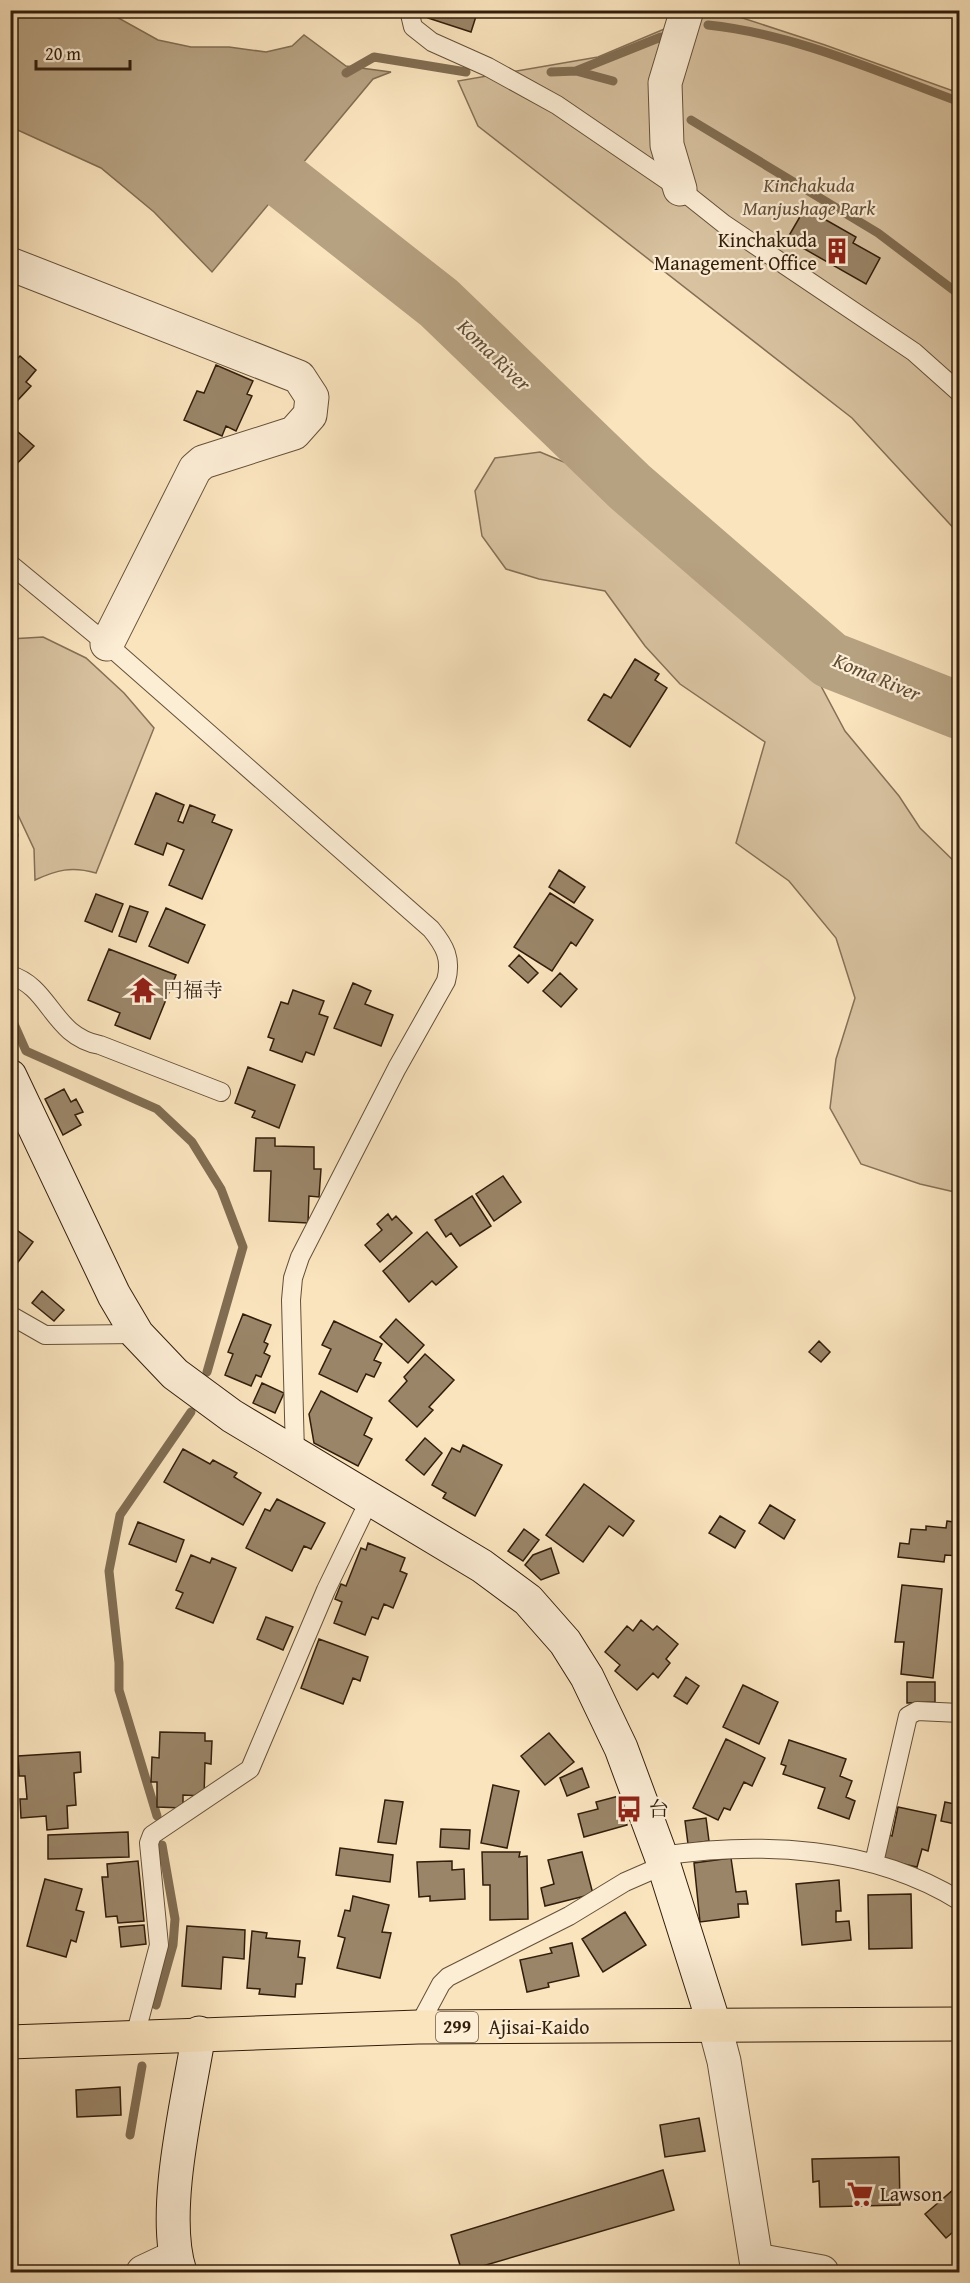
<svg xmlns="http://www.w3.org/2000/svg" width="970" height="2283" viewBox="0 0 970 2283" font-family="'Gentium Book Plus','Noto Serif JP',serif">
<rect width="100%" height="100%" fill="#fae4be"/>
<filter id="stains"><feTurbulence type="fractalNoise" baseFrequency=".00333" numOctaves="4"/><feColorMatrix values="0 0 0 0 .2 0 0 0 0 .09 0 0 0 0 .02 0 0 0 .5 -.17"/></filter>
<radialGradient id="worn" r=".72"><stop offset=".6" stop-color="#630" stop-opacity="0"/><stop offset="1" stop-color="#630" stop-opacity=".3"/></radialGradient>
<path fill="#d8c2a0" stroke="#857056" stroke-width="1.5" d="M718 10 825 45 959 93V534L852 418 478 126 458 81 598 57 707 11Z
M540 452 602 478 622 507 744 619 784 638 813 671 845 731 899 796 920 828 959 866V1193L920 1184 861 1164 830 1108 836 1059 855 998 836 938 789 881 736 843 765 742 680 684 645 646 605 591 539 579 506 569 482 536 475 491 495 458Z
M43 637 86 658 124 693 154 728 96 873C71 866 57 870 35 880L34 849 11 800 10 639Z"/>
<path fill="#b6a181" stroke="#816d52" stroke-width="1.5" d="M11 10 106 11 158 40 191 47H229L266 52 292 46 304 35 346 66 391 72 373 79 212 272 154 212 101 168 11 127Z"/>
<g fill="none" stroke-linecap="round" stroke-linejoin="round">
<path stroke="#816d52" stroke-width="9" d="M708 25C795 34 878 72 960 102
M576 71 661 37
M551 72 576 71 613 81
M346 73 374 57 466 72
M691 120 878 233 960 295
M10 821 14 835 10 855
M10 1015 26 1051 157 1109 192 1142 221 1189 243 1247 207 1372
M157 1816 119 1690V1663L109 1571 120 1515 191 1412
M156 2005 173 1945 175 1919 162 1845
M130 2135 142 2066"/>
<path stroke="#b6a181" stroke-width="57" d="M224 134 439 303 630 487 830 660 960 711"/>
</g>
<path fill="#9a8568" stroke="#321e0b" stroke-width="1.5" d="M430 10H478L471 32 428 18Z
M805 208 856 237 853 243 880 258 866 284 787 239Z
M10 355 16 360 20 356 36 370 26 382 31 386 17 401 10 398Z
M216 365 253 381 247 394 252 396 236 431 226 426 222 436 184 420 197 391 204 393Z
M10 425 34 446 10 471Z
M635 659 659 674 655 680 667 688 630 747 588 720 604 694 611 698Z
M156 793 184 805 178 821 183 823 190 805 215 815 212 822 232 830 202 899 169 885 184 850 167 843 163 855 135 844Z
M559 870 585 887 574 903 549 887Z
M550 893 593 920 576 946 571 942 552 971 514 947Z
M96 894 123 904 112 932 85 921Z
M130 906 148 912 136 942 119 936Z
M166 908 205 925 188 963 149 946Z
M109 949 176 975 150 1039 115 1025 120 1013 88 1000Z
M519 955 538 973 528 983 509 966Z
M560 973 577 989 561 1007 543 991Z
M353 983 371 991 365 1004 393 1015 381 1046 334 1028Z
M293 990 324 1001 319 1014 328 1017 314 1055 306 1052 302 1062 270 1050 274 1039 268 1037 281 1002 288 1004Z
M248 1067 295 1085 279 1128 252 1117 255 1111 235 1103Z
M64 1089 71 1102 76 1099 83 1112 75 1115 81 1125 63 1135 45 1099Z
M256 1138H275V1146L314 1147V1169H321L319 1197 309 1196 308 1223 269 1221 271 1171H254Z
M503 1176 521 1202 494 1221 476 1194Z
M472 1196 491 1226 460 1246 451 1233 446 1237 435 1220Z
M388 1214 392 1220 396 1216 412 1233 380 1262 365 1245 382 1230 377 1224Z
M10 1225 33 1242 10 1273Z
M427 1232 457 1267 436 1285 432 1281 409 1302 383 1271Z
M42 1291 64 1310 54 1321 32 1303Z
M243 1314 271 1325 264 1342 268 1344 264 1353 270 1356 261 1377 256 1375 251 1386 225 1375 233 1354 228 1352Z
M396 1319 424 1345 408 1363 380 1337Z
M334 1321 382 1344 374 1360 381 1363 374 1377 366 1374 357 1392 319 1374 331 1349 322 1345Z
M819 1341 830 1352 821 1362 809 1352Z
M425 1354 454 1380 429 1407 433 1410 417 1427 389 1401 407 1381 404 1377Z
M262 1383 284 1393 275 1413 253 1403Z
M321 1391 372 1418 364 1435 372 1439 358 1466 314 1443 309 1414Z
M425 1438 442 1453 424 1475 406 1460Z
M463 1445 502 1465 475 1516 443 1498 446 1493 432 1485 452 1448 460 1452Z
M183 1449 210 1464 213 1460 237 1473 234 1477 261 1493 243 1525 164 1482Z
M584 1484 634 1521 623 1536 609 1526 583 1562 546 1535Z
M277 1499 325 1523 311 1549 304 1546 292 1571 246 1548 265 1509 270 1511Z
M770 1505 795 1520 784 1539 759 1523Z
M720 1516 745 1531 735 1548 709 1533Z
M947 1521 960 1523V1556L945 1555 944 1562 898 1557 900 1543 909 1544 911 1529 926 1530V1526L946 1528Z
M138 1522 184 1540 176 1562 129 1544Z
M524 1529 539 1540 523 1561 508 1551Z
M368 1543 405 1558 400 1571 407 1574 393 1608 384 1604 378 1619 372 1617 365 1635 334 1623 342 1602 335 1599 341 1584 346 1586 361 1548 366 1550Z
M551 1548 559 1573 541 1580 525 1565 533 1555Z
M191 1555 210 1563 212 1558 236 1568 213 1623 176 1608 183 1593 176 1590Z
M902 1585 942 1589 933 1678 901 1674 904 1642H895Z
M266 1617 293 1627 283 1650 257 1639Z
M641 1620 653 1630 657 1626 678 1644 666 1659 670 1663 658 1678 653 1673 637 1690 615 1671 620 1665 605 1652 627 1626 633 1631Z
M319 1639 368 1657 360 1681 353 1678 343 1704 301 1688Z
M686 1677 699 1686 687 1704 674 1696Z
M907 1682H935V1702L907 1703Z
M743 1685 778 1702 759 1744 723 1727Z
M160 1732 205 1733V1741H212L211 1764 205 1763 204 1796 183 1795V1808L157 1807V1782H151L152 1757 159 1758Z
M549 1733 574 1762 545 1785 521 1756Z
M726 1739 765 1758 752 1786 744 1782 730 1810 724 1808 718 1820 693 1808Z
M789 1740 846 1759 840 1776 852 1781 846 1797 855 1801 849 1819 818 1808 825 1788 783 1774 786 1766 781 1764Z
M80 1752 81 1772 74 1773 76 1805 67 1806 68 1828 47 1830 46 1816 21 1818 20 1799H27L25 1776H19L18 1756Z
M582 1768 589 1787 567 1796 560 1778Z
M493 1785 519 1791 507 1848 481 1843Z
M619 1796 627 1825 584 1837 578 1814 598 1809 596 1802Z
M385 1800 403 1802 396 1844 378 1842Z
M945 1802 960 1805V1825L941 1821Z
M898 1807 936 1815 928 1851 922 1849 917 1867 881 1859 887 1834 892 1836Z
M706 1818 709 1841 688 1844 685 1821Z
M441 1829 470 1830 469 1849 440 1847Z
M128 1832 129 1857 48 1859V1835Z
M340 1848 393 1855 390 1882 336 1875Z
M482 1852H520L519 1857 527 1856 528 1919 490 1920V1885H483Z
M582 1852 593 1894 545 1906 541 1888 554 1884 548 1860Z
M731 1858 736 1892 746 1891 748 1904H738L739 1917 700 1922 694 1863Z
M138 1861 144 1921 118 1923 117 1916 106 1917 102 1877H108L107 1864Z
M452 1861V1870L464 1869 465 1899 430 1901V1896L419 1897 417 1862Z
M45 1879 82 1889 76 1910 84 1912 76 1942 71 1940 66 1957 27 1946Z
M839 1880 841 1911H836V1922L849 1921 851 1940 802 1945 796 1884Z
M911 1894 912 1948 869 1949 868 1895Z
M353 1896 389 1905 382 1932 391 1933 380 1978 337 1968 345 1938 338 1936 345 1910 350 1911Z
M625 1912 646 1945 603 1972 582 1939Z
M144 1925 146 1944 121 1947 119 1927Z
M187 1926 245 1930 244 1959 223 1957 221 1989 182 1986Z
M252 1931 267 1933 266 1938 300 1941 298 1957 305 1958 302 1984H296L295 1997 259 1994 260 1989 247 1988Z
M572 1943 579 1976 548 1983 549 1987 527 1992 520 1960 552 1953 550 1948Z
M120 2087 121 2115 77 2117 76 2090Z
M699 2118 705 2151 665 2157 660 2125Z
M899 2157 900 2205 820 2207 819 2181 813 2182 812 2159Z
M663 2170 674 2210 462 2272 451 2235Z
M960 2184V2226L946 2238 925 2214Z"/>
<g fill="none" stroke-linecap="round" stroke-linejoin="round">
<g stroke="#645038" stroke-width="20">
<path id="lane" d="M409 10 413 27 432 42 488 67 557 105 680 189 724 224 914 352 960 393
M10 564 107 644 431 929C445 946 452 959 446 981L397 1068 300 1257 293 1278 291 1300 295 1454
M10 975C51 987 52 1036 100 1045L221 1092
M10 1315 45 1335 137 1334
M661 1856C760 1841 872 1846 960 1901
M874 1863 908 1716 917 1711 960 1713
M418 2027 441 1984 448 1977 569 1916 625 1882 664 1865
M135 2036 159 1945 149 1843 152 1835 250 1769 326 1590 370 1499"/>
</g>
<g stroke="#645038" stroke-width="35">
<path id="street" d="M680 189 667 145 665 83 687 10
M10 264 299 377 312 397 310 415 294 433 203 462 195 469 107 644
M715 2027 724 2061 758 2272
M757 2260 822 2272
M143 2272 175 2257"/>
</g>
<g stroke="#321e0b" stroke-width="35">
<path id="secondary" d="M10 1076 114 1295 137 1334 175 1374 232 1416 482 1566 528 1600 565 1642 587 1677 621 1748 661 1856 715 2027
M180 2272C160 2212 189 2097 199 2033"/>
</g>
<g stroke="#321e0b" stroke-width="35">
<path id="highway" d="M10 2042 418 2027 960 2024"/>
</g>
<use href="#lane" stroke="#fcedd5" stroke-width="18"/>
<use href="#street" stroke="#fcedd5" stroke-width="33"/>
<use href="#secondary" stroke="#fcedd5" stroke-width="33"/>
<use href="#highway" stroke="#fae4be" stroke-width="33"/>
</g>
<defs>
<g id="building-bare" transform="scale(2.07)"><path d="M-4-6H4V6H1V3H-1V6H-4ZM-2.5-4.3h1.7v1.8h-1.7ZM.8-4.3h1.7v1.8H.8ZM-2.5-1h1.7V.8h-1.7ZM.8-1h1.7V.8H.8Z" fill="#8f2418" stroke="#fcedd5" stroke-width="2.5" paint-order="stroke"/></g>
<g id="temple-bare" transform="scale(2.07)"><path d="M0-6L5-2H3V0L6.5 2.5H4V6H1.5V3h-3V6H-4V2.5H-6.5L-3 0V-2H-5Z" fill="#8f2418" stroke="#fcedd5" stroke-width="2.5" paint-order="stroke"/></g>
<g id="bus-bare" transform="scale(2.07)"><path d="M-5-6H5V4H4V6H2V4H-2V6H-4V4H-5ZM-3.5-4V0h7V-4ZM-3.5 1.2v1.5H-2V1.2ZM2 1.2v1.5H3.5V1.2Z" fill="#8f2418" stroke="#fcedd5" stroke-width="2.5" paint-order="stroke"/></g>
<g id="supermarket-bare" transform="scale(2.07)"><path d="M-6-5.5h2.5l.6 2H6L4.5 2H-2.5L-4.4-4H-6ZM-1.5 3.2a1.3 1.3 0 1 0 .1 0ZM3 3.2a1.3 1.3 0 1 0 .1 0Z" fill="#8f2418" stroke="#fcedd5" stroke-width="2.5" paint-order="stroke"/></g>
</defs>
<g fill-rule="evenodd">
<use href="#building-bare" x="837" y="251"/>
<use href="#temple-bare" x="143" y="990"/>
<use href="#bus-bare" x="629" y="1809"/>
<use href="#supermarket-bare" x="860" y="2194"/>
</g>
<g text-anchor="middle" stroke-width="4.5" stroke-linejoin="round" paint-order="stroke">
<rect fill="#fcedd5" stroke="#6f5c48" stroke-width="1.5" x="436" y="2012" width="42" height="30" rx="4.5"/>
<g font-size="18" font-weight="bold" fill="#321e0b">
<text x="457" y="2033">299</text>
</g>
<g font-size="20" font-style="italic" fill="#644f38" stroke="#fcedd5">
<text x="809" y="192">Kinchakuda<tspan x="809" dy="23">Manjushage Park</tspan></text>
</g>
<g font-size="20" fill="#321e0b" stroke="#fcedd5" text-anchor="start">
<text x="817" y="247" text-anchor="end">Kinchakuda<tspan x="817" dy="23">Management Office</tspan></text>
<text x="163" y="997">円福寺</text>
<text x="649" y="1816">台</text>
<text x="880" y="2201">Lawson</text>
</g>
<g font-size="20" fill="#321e0b" stroke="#fcedd5">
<text x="539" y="2034">Ajisai-Kaido</text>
</g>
<g font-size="21" font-style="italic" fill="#604c34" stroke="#fcedd5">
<text transform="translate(494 355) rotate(44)" y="7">Koma River</text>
<text transform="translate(877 677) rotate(23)" y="7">Koma River</text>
</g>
</g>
<rect width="970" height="2283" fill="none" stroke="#fae4be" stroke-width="36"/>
<rect x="12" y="12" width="946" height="2259" fill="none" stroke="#321e0b" stroke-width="3"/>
<rect x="18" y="18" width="934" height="2247" fill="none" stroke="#321e0b" stroke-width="1.5"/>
<path d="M36 60v9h94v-9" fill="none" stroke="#321e0b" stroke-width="3"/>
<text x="45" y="60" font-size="18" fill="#321e0b" stroke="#fcedd5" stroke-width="4.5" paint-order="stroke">20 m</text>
<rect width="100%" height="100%" filter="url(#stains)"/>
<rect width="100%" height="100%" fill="url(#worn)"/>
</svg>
